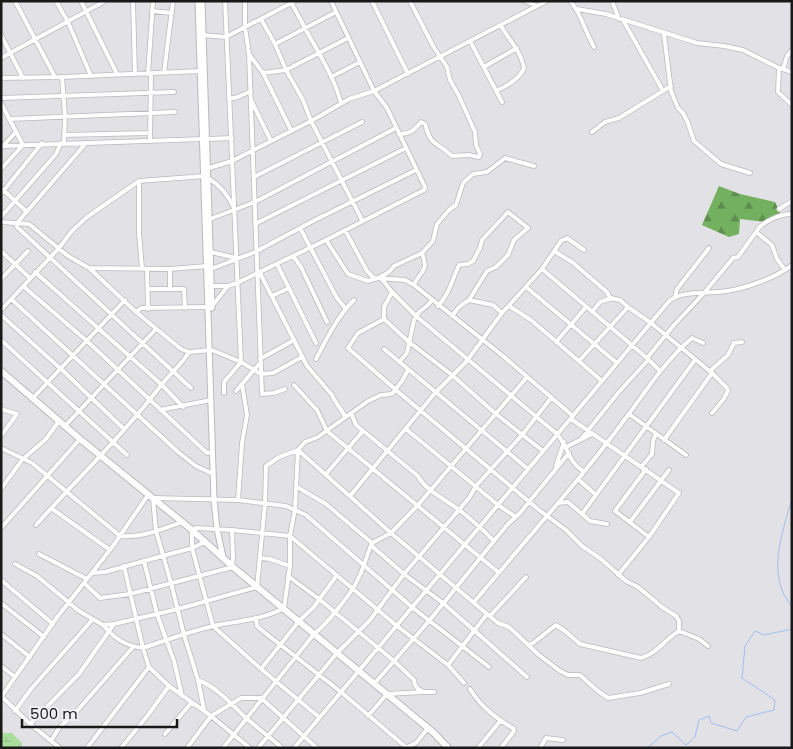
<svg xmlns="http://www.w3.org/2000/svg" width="793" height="749" viewBox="0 0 793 749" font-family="Poppins,sans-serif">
<defs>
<pattern id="forest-firs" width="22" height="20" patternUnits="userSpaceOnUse" patternTransform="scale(1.25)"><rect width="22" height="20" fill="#73b060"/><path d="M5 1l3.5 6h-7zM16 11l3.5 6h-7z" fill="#5e8e4e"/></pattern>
<pattern id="wetland-marsh" width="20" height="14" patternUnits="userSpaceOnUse" patternTransform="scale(1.25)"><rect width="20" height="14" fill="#abde9c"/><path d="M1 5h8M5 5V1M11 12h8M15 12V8" fill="none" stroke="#93be86"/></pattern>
</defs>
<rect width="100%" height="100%" fill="#e2e1e5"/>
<path fill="url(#forest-firs)" d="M719 186 740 194 775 202 781 215 766 222 740 219 739 234 729 237 702 225Z"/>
<path fill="url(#wetland-marsh)" d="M1 733H12L22 743V748H1Z"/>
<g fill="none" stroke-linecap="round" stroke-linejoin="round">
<path stroke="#a2beef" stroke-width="1" d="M792 498C783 531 765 577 792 606
M647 748 661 736 672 732 686 745 695 737 699 720 709 716 711 723 737 731 746 717 774 710 775 700 742 678 745 646 755 631 764 635 792 629"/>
<g stroke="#bab9bd" stroke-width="5.5">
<path id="minor" d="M15 1 55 77
M56 1 68 22 91 76
M81 1 117 74
M133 1 135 74
M245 1V27L249 54 262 394 274 393 285 389
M290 1C299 16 306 31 315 46 325 64 336 83 341 103
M372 1 408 74
M525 1 537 6 547 1
M570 1C582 14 585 32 594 47
M612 1 619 19
M577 9 606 14 697 43 724 46 743 50 779 68 792 72
M152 11 172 13
M261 19 275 44 286 70 303 100 311 121 362 220
M623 20 663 91
M664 34 671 91 678 108 683 113 688 123 694 141 721 164 750 173
M1 35 23 78
M201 35 226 37 295 1
M470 41 502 102
M275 44 336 12
M249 54 263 73 291 130
M1 58 105 1
M484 67 517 48
M779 68 778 92 792 105
M783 69 787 56 792 50
M164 73 173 1
M263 73 286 70 348 38
M148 74 153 1
M62 77 65 116 64 143
M331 77 360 62
M1 78 62 77 201 71
M496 91C507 86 520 79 524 68 521 51 509 40 501 26
M1 98 174 92
M229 99 238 97 249 92
M251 100 271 141
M1 103 23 145 1 169
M10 119 175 112
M592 132 605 122 619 118 671 86
M399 134C411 134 414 130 421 122L425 124C432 149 436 140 452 156L469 155 479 157 480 154 476 145 475 132 459 96 450 80 447 67 433 46 410 1
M64 135 150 133
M207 139 232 138
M150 140 151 74
M86 143 17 223V227L191 388
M3 146 203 139
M1 148 16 132
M206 169 232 161 311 121 349 99 374 91 537 6
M254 177 362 122
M208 178C220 185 228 195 234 208
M139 181V233L142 268
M1 188 27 212
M1 194 42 143
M779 209 792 201
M1 217 56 154 61 143
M210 219 255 202 396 128
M1 222 29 224 68 256 89 268 136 312 181 349 189 352 212 350 241 362 261 374 273 373 302 357
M255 224 406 148
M300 228 337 298 346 309
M345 230 367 271 375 279
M756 232C761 222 780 214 792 214
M326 240 424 190 425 187 387 108 374 91 331 1
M1 251 30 278
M554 251 572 262 607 292 610 298 620 300 628 307 579 361
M211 252 236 258
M293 256 301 267 327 322
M277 264 316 343
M89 268 170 269 207 266
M147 269 148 309
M170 269V288
M211 269 255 252 315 220 416 170
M542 269 647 358 660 371
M35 272 162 385 183 407
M260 273 294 340 260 359
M380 277 389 272 394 266 422 253 433 241 437 224 449 210 456 205 463 183 473 174 487 172 505 158 534 166
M381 278 392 292 416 316 557 434C569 448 568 462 583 471
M1 279 28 251
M414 285C421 269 429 273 422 253
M23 286 87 341 207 453 213 452
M212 286H228L237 283 326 240 348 274 368 281 378 278 405 280 414 285 503 356 573 416
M526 287 617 363
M148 289H184L185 308
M392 292 384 307V319L358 333 348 348 396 390 539 510 566 530 582 546 601 559 626 581 638 587 662 607 676 616 679 621V631
M272 296 289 288
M675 297 677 289 709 248
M11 299 178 452 196 466 213 474
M469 300 493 305 502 313
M212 306 228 286
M438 306C450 293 452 280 459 265L468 264 473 261 480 248 482 240 508 212 528 228 514 240 508 255 496 267 487 271 469 300 459 307 452 316
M509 306 531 320 602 381
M628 307 651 323 712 373 727 388 728 391 723 400 712 413
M1 310 59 248 72 231 87 217 139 181 205 176
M136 312 141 308 209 307
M592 312 600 302 612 298
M1 315 61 369 124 429
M384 319 409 342 452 375 496 414 543 451
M1 340 127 455
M294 340 307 366 332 395C335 403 342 409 345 417
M556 342 586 307
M384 349 528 469
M647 358 674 325 704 293 733 258 738 257 756 232 772 245 777 259 785 270
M316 359C327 338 337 317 354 300
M399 362 407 353 414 320 419 312 428 305 432 300
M710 371 728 355 734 343 742 342
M294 385 317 410 327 431 498 572
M236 391 260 363
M224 393V382L241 362 225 1
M32 399 125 300
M1 409 17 414 1 436
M160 410 211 400
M351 413 356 425 418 476C425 490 446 500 458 509 471 519 482 529 494 541
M629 414 686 455
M571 419 679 493 649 537 618 575
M65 426 156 329
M406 429 498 505 516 517
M582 438 618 393 648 360
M664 440 712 373
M566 447 592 434
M1 448 32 463 120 536C141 538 163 529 182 522
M298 450 391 533 487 614 498 623 509 627 539 655 560 671 568 675H580L598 691 608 698 640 693 669 684
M556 466 564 442
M642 466 652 454 653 441 656 434
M646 469 615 511 649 537
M326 474 363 431
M578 479 596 495
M297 487 326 504 372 543 373 547 404 574 443 603 527 677
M1 489 22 460 46 439 59 421
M350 496 435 393 466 362 502 313 542 269 561 241 567 238 584 250
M153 498 238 500 286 506 306 515 413 608 489 667
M153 499 156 531 171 583 184 635 198 680 204 710
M238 500 242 443 247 415 242 384
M558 503C582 475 606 445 628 415 648 388 666 360 692 338L703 343
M51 508 110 550
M582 514 695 360
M630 522 669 470
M36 525C78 478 124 434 162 384 171 373 182 364 189 352
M1 528 80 439
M39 554 87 579
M260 558 270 559 290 566
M15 564 37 576 79 611 103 625 114 624 178 609 257 587 265 504 266 466 279 457 298 450 305 442 318 437 368 401 381 395 392 394 402 381 408 370
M124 566 143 648 149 667 169 686 211 716 250 748
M232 566 233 557 232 530
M93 573 105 572 144 561
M337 575 313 608 299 621 261 669 213 626 192 548V530L196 528 232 530 290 536 397 626 448 665 464 683
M288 576 319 599 394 661 414 680 415 685 418 689 424 692H434
M1 580 53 624
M84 583 100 598 130 594 233 567
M474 602 558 503 568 502 590 521 607 524
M1 603 44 637
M490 616 526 577
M256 618 257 626 264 632 341 692 407 748
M103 625C114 638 125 646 143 648 166 640 189 632 213 626 237 621 262 620 284 608L290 566V536L295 509 298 450
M1 634 30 657
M528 645 533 643 556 625 565 631 580 644 641 658C657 654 665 639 679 631L699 639 708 646
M448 665 487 614
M1 666 15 677
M261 669 319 717
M198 680C217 687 231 704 245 717 257 728 270 737 282 748
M374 684 429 621 507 525 520 513 569 453
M470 689C481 707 496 718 514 729V731L501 748
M1 696 30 724 60 748
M182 696 174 661 157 614 144 561 192 548 205 542
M1 697 58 616 113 546 148 495
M15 711 31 689 93 619
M368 716 387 694 423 692
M30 724 79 674 114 624
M165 734 192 702
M51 741 59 728 77 711 133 647
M87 748 149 667
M121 748 148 715 169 686
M187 748 211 716 241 698H261L317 748
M223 748 314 634C326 625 352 593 358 579 364 568 367 554 372 543L391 533 418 505 527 377
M258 748 337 653 370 620 404 574 469 498 476 486 522 435 551 398
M294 748 670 300C686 290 709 294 727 291 747 288 777 277 792 265
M405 748 416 743 428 728
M478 748 501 720
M540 748 546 738 563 740"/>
</g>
<g stroke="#bab9bd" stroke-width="7">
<path id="major" d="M198 1 214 500 217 529 223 557
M202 1 212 308"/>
</g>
<g stroke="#bab9bd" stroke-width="8">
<path id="highway" d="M1 371 80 439 192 530 233 567 434 733 448 748"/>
</g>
<use href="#minor" stroke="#fff" stroke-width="4"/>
<use href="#major" stroke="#fff" stroke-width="5"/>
<use href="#highway" stroke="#fff" stroke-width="6"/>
</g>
<rect width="793" height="749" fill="none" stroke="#19191a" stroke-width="5"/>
<path d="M22 719v8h155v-8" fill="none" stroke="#19191a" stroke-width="2.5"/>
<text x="30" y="719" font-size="15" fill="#19191a" stroke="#f0eff3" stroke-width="4" paint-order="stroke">500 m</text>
</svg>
